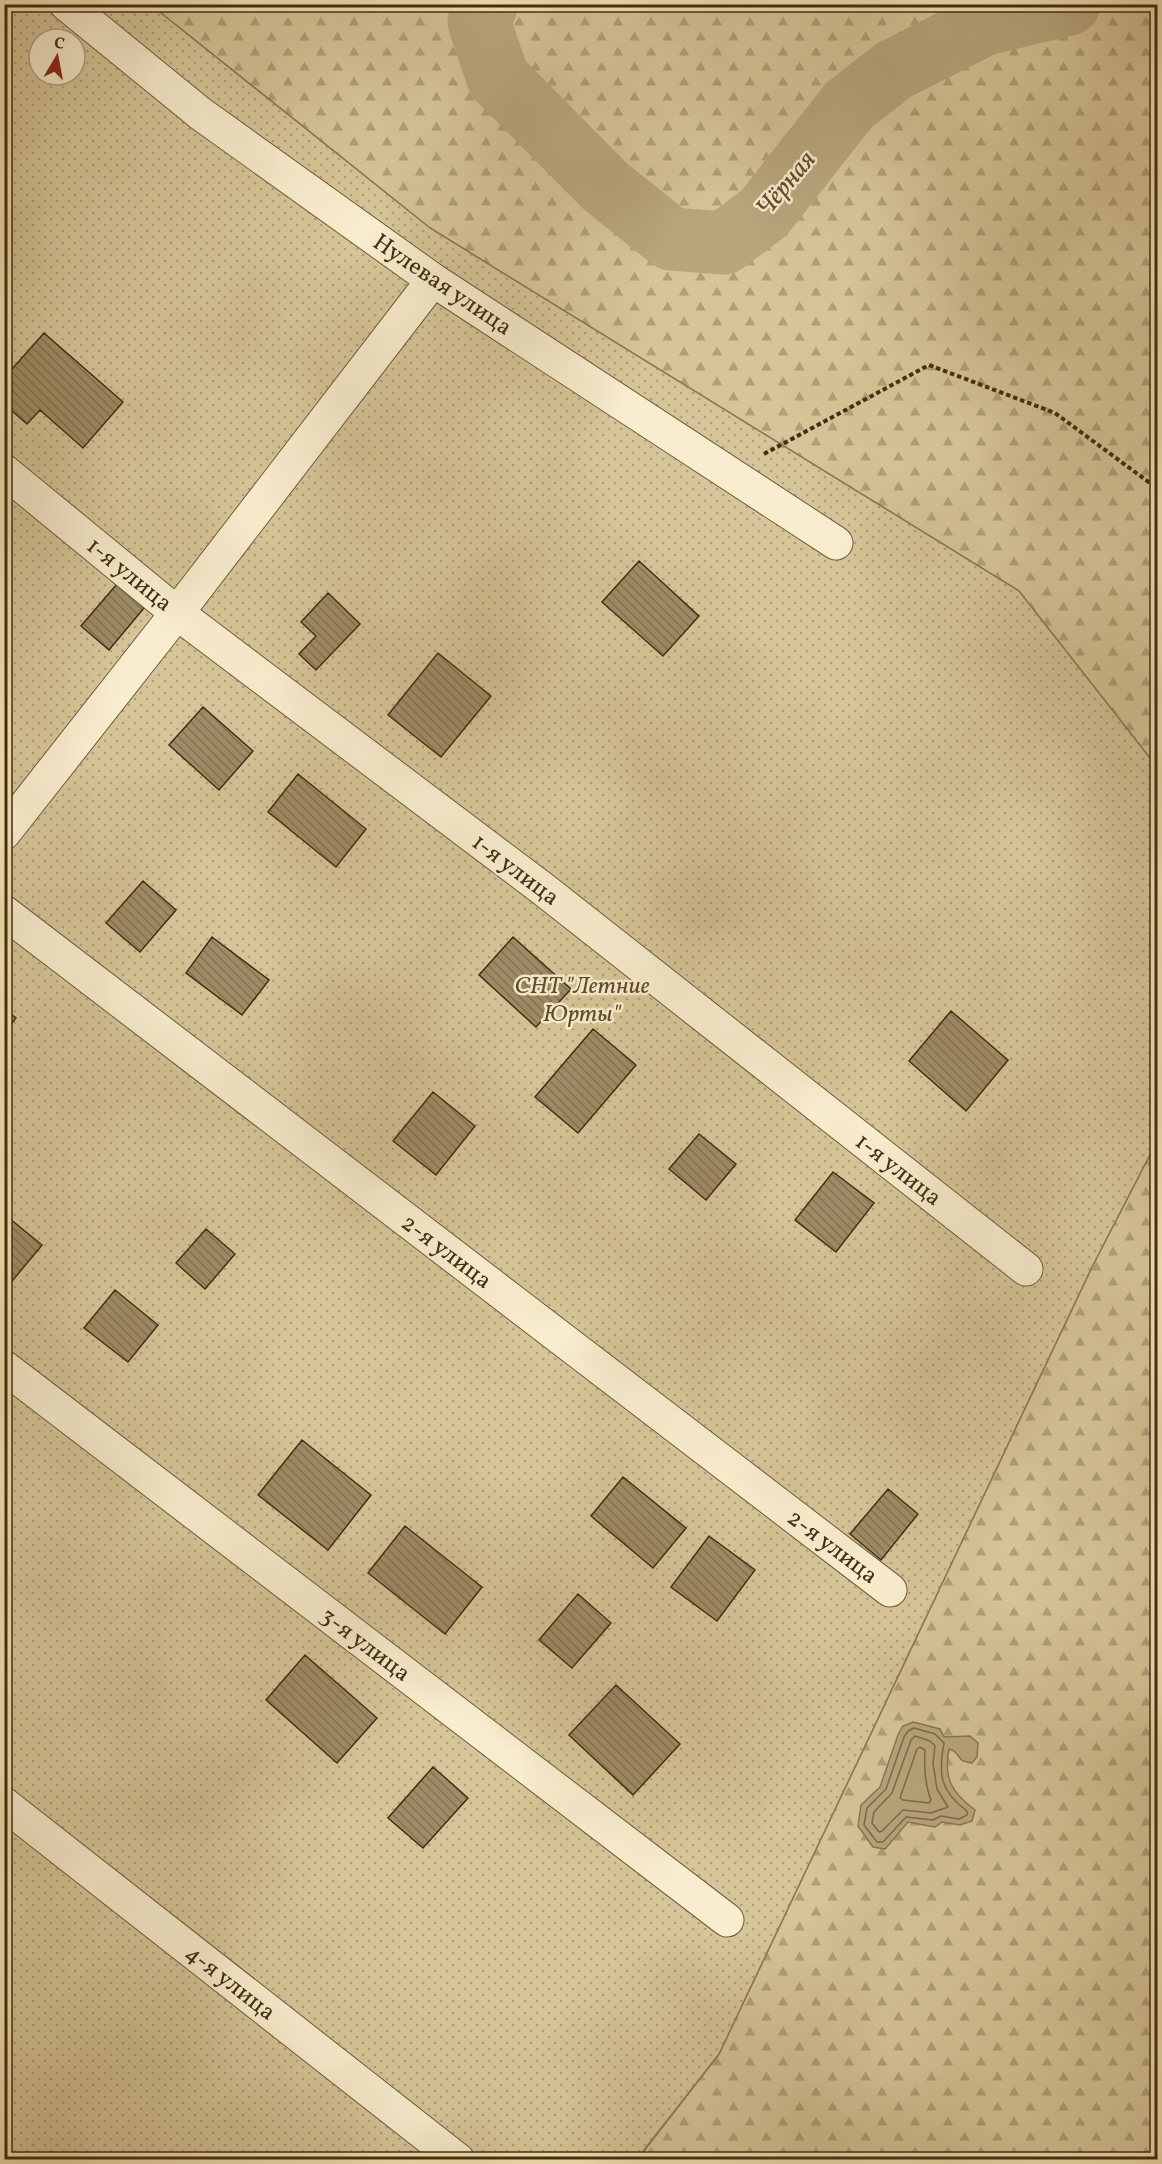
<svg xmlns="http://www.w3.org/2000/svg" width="1162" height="2164" viewBox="0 0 1162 2164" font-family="Vollkorn,serif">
<defs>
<pattern id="forest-firs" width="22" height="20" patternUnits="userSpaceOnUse" patternTransform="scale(1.5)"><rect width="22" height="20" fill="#d6c598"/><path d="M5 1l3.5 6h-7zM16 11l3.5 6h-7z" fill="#afa07b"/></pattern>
<pattern id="garden-dots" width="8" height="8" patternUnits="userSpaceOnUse" patternTransform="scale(1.5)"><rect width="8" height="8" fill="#d6c598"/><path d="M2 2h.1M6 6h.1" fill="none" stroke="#afa07b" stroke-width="1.8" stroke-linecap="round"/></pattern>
<pattern id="building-back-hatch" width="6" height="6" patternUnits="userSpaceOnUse" patternTransform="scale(1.5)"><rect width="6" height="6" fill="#9f8c66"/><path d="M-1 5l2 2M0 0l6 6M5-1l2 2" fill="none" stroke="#837353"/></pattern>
</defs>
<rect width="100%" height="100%" fill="#f4e4b4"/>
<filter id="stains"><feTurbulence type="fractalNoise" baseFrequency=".00333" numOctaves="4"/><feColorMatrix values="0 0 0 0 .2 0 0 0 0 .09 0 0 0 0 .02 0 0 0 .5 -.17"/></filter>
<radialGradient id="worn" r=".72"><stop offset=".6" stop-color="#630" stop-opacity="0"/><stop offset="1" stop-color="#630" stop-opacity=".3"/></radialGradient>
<path fill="url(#forest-firs)" stroke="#8c7955" stroke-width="1.5" d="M151 5H1157V767L1019 591 430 228Z
M1157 1141V2159L637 2160 719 2054 1092 1267Z"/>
<path fill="url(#garden-dots)" stroke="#8c7955" stroke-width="1.5" fill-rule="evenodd" d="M5 5H151L430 228 1019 591 1157 767V1141L1092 1267 719 2054 637 2159 5 2160ZM39 39H75V75H39Z"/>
<path fill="#b8a67d" stroke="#897652" stroke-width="1.5" d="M913 1722 940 1729 944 1737 970 1736 978 1743 977 1757 972 1763C956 1760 963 1759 954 1751L949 1749C943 1778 952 1793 975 1810L972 1821 960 1825 942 1822 935 1827 908 1822 885 1849 873 1847 858 1826 861 1805 880 1787 898 1735 903 1726Z"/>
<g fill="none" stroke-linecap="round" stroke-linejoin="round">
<path stroke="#7e6a48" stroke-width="1.5" d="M914 1728 935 1734 944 1743C938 1774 940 1791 967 1811V1815L959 1819 941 1816 933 1820 906 1817 883 1842H877L864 1825 867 1808 886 1789 904 1737 908 1731Z
M915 1736 930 1741 935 1746 933 1763 937 1789 948 1807 931 1813 903 1810 882 1831 879 1832 872 1823 874 1812 892 1793 911 1740Z
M920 1747 925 1750C924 1766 925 1785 931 1800L929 1803 903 1800 900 1798 917 1749Z"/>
<path stroke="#b8a67d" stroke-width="63" d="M487 4 479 22 498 78 605 186 671 239 724 243 764 213 849 105 894 70 985 24 1069 4"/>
</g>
<path fill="url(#building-back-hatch)" stroke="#432d12" stroke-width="1.5" d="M44 333 123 402 83 448 40 410 27 424 4 404V378Z
M639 561 699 616 663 656 602 602Z
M117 584 144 608 109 650 81 626Z
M328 593 360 624 316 670 299 654 316 636 301 622Z
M438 653 491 696 441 757 388 715Z
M203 707 253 751 219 790 169 745Z
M298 774 366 829 336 867 268 812Z
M143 881 176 910 140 952 106 923Z
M212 937 269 980 242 1015 186 973Z
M513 937 571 989 536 1027 479 975Z
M4 1009 16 1018 4 1034Z
M951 1011 1008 1060 966 1111 909 1061Z
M593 1029 636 1065 578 1133 535 1097Z
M433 1092 475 1126 436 1175 393 1141Z
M699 1134 736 1164 706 1200 669 1169Z
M833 1172 874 1203 836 1252 795 1220Z
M4 1214 42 1245 8 1286 4 1283Z
M206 1229 235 1254 205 1289 176 1263Z
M115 1290 158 1325 128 1362 84 1328Z
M302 1440 371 1495 328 1550 258 1495Z
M623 1477 686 1528 653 1568 591 1516Z
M888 1489 918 1514 881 1560 850 1534Z
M405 1526 482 1587 445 1634 368 1573Z
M709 1536 755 1570 717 1621 671 1587Z
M578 1594 611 1623 572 1668 539 1640Z
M305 1655 377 1718 337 1763 266 1700Z
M616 1685 680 1744 633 1795 569 1735Z
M433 1767 468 1798 423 1848 388 1818Z"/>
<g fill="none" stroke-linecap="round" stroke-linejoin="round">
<g stroke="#6f5b3a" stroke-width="35">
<path id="minor" d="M66 4 201 114 433 280 836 543
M4 471 177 613 543 889 1026 1269
M4 833 177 613 433 280
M4 912 890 1590
M4 1367 727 1920
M4 1804 458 2160"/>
</g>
<path stroke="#432d12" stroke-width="4" stroke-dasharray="4.5 3" stroke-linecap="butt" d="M764 454 929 365 1055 413 1158 489"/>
<use href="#minor" stroke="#f8edce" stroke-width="33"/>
</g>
<g text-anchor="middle" stroke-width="5" stroke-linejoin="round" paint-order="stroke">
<g font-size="24" fill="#432d12" stroke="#f8edce">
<text transform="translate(443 284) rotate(34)" y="8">Нулевая улица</text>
<text transform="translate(130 574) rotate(39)" y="8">1-я улица</text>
<text transform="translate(516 869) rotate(37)" y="8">1-я улица</text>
<text transform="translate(899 1169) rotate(38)" y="8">1-я улица</text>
<text transform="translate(447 1251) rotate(37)" y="8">2-я улица</text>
<text transform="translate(833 1546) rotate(37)" y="8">2-я улица</text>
<text transform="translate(366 1644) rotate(37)" y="8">3-я улица</text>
<text transform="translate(231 1982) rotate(38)" y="8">4-я улица</text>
</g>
<g font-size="24" font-style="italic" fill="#604b2d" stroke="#f8edce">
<text x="582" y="993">СНТ "Летние<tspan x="582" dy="28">Юрты"</tspan></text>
</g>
<g font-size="26" font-style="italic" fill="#604b2d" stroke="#f8edce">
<text transform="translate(785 183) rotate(-50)" y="9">Чёрная</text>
</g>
</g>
<rect width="1162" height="2164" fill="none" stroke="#f4e4b4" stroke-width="24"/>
<rect x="6" y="6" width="1150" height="2152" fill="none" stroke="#432d12" stroke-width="3"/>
<rect x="12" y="12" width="1138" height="2140" fill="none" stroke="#432d12" stroke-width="1.5"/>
<g transform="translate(57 57) rotate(10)"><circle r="28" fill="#f8edce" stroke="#b0a083" stroke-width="1.5"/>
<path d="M0-4.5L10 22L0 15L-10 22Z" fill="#8f2418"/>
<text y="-9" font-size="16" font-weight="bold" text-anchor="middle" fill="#432d12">С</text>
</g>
<rect width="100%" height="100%" filter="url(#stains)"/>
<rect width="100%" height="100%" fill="url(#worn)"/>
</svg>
